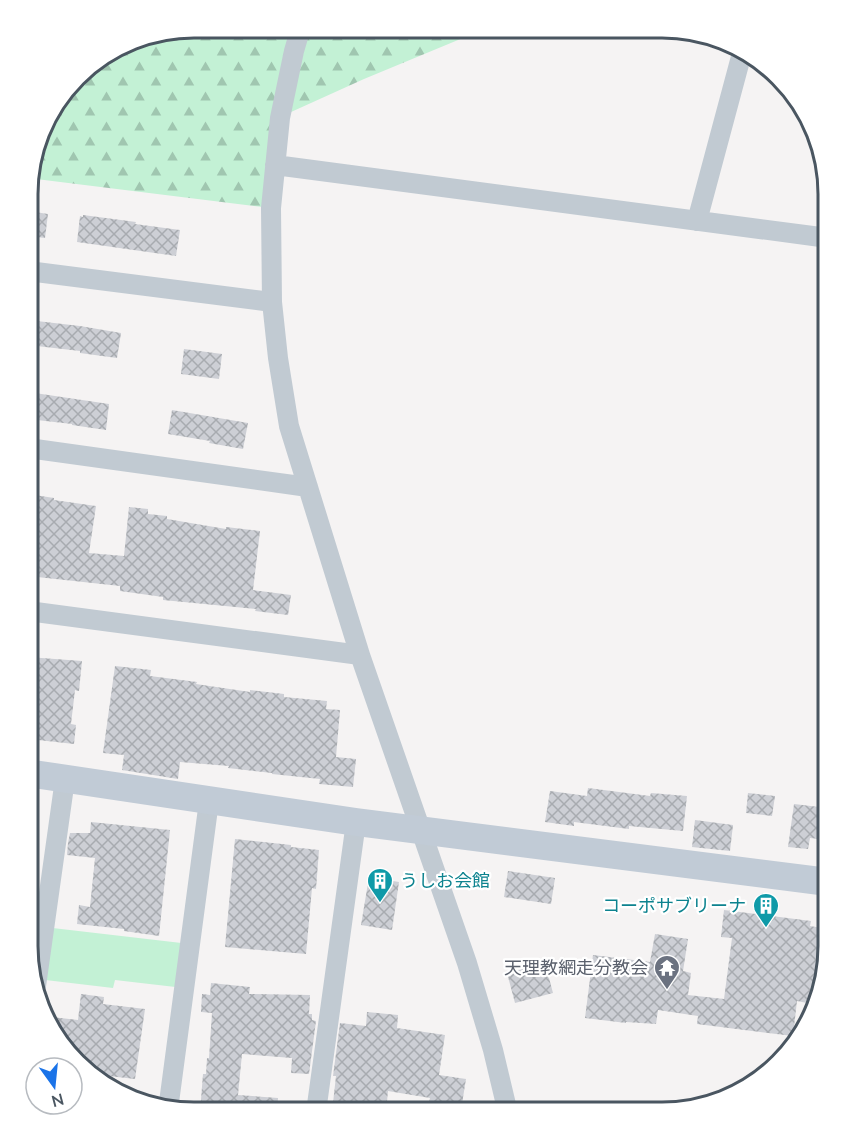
<svg xmlns="http://www.w3.org/2000/svg" width="855" height="1140" viewBox="0 0 855 1140" font-family="'Nunito Sans','Noto Sans JP',sans-serif">
<style>
.green{fill:#c3f1d5}
.forest{fill:url(#forest-firs)}
.building{fill:url(#building-cross-hatch)}
.lines{fill:none;stroke-linecap:round;stroke-linejoin:round}
.street{stroke:#c1cad2;stroke-width:20}
.secondary{stroke:#c1cbd6;stroke-width:28}
.labels{text-anchor:middle;dominant-baseline:central;stroke-width:4.5;stroke-linejoin:round;paint-order:stroke}
.culture-label{font-size:18px;fill:#0d838f;stroke:#fff;text-anchor:start}
.worship-label{font-size:18px;fill:#5b616d;stroke:#fff;text-anchor:end}
.rim{fill:none;stroke:#4a5661;stroke-width:3}
</style>
<defs>
<pattern id="forest-firs" width="22" height="20" patternUnits="userSpaceOnUse" patternTransform="scale(1.5)"><rect width="22" height="20" fill="#c3f1d5"/><path d="M5 1l3.5 6h-7zM16 11l3.5 6h-7z" fill="#a0c6b0"/></pattern>
<pattern id="building-cross-hatch" width="8" height="8" patternUnits="userSpaceOnUse" patternTransform="scale(1.5)"><rect width="8" height="8" fill="#cdcfd5"/><path d="M0 0l8 8M0 8l8-8" fill="none" stroke="#a8abb0"/></pattern>
</defs>
<rect width="100%" height="100%" fill="#f5f3f3"/>
<!-- green -->
<path class="green" d="M44,927L190,944L184,988L115,980L113,988L37,979Z"/>
<!-- forest -->
<path class="forest" d="M194,27L487,28L364,79L280,117L271,208L28,178V171L49,111L84,68L140,36Z"/>
<!-- building -->
<path class="building" d="M28,211L48,214L45,238L28,236Z
M83,215L136,222L135,224L180,230L176,256L77,242L80,216L83,217Z
M28,320L80,326L121,333L117,358L80,353V351L28,345Z
M184,349L222,354L219,379L181,374Z
M28,392L109,404L106,430L72,425V424L28,419Z
M172,410L248,423L243,449L209,443L210,441L168,434Z
M28,494L54,498V500L96,506L89,553L124,556L129,507L148,509V514L167,516V519L226,529V527L260,531L253,590L291,595L288,615L255,611L256,609L163,600V597L120,591V586L28,576Z
M28,657L82,661L79,691L75,690L71,724L76,725L74,744L29,739L35,683L28,682Z
M115,666L151,670L150,676L197,682L196,684L250,692V690L284,694V697L327,701L326,709L340,710L336,757L356,759L353,787L319,784L320,779L272,774V773L228,768L229,766L180,762L178,779L122,770L124,755L103,753Z
M588,788L650,796L651,793L687,796L683,831L629,826V829L574,822V826L545,822L550,791L587,796Z
M748,793L775,796L772,816L746,813Z
M794,804L828,808V840L810,838L808,849L788,847Z
M695,820L733,825L730,851L692,847Z
M91,822L170,830L159,936L124,931V929L77,924L79,905L90,907L95,858L67,855L68,843L70,833H90Z
M235,839L291,845V847L319,850L316,889L312,888L306,954L225,947Z
M508,871L555,878L551,904L504,897Z
M369,877L399,882L392,930L361,925Z
M724,910L811,921L810,926L828,929V958L812,1004L797,1001L793,1036L697,1024L698,1016L658,1010L656,1024L626,1022V1023L585,1018L593,955L650,962L655,934L688,939L683,971L691,973L688,995L724,999L732,938L721,937Z
M545,963L553,993L515,1003L507,973Z
M211,983L250,987L249,994L310,995L309,1014H312V1020L316,1021L309,1074L291,1073L292,1058L242,1054L238,1095L278,1098L277,1112H200L203,1074H206L207,1058H209L212,1013L201,1012L202,994L210,995Z
M81,994L104,997L103,1004L145,1009L135,1079L91,1074L44,1020L43,1016L78,1020Z
M367,1012L398,1015L397,1028L445,1035L439,1075L466,1079L461,1110L428,1105L430,1098L388,1091L386,1112H332L336,1076H333L340,1023L366,1026Z"/>
<g class="lines">
<!-- street -->
<path class="street" d="M301,27L294,51L280,118L271,208L272,302L278,358L289,426L360,655L467,963L493,1050L508,1113
M275,165L828,238
M697,221L742,53
M28,271L272,302
M28,448L308,487
M28,611L360,655
M36,986L65,779
M168,1110L209,801
M316,1112L356,822"/>
<!-- secondary -->
<path class="secondary" d="M27,773L356,822L828,882"/>
</g>
<!-- icons -->
<defs>
<symbol id="building-pin" viewBox="-11 -11 22 30"><path d="M0 17L-7.5 6A9.5 9.5 0 1 1 7.5 6Z" fill="#0f9aa8" stroke="#fff"/><path d="M-4-6H4V6H1V3H-1V6H-4ZM-2.5-4.3h1.7v1.8h-1.7ZM.8-4.3h1.7v1.8H.8ZM-2.5-1h1.7V.8h-1.7ZM.8-1h1.7V.8H.8Z" fill="#fff"/></symbol>
<symbol id="temple-pin" viewBox="-11 -11 22 30"><path d="M0 17L-7.5 6A9.5 9.5 0 1 1 7.5 6Z" fill="#6b7280" stroke="#fff"/><path d="M0-6L5-2H3V0L6.5 2.5H4V6H1.5V3h-3V6H-4V2.5H-6.5L-3 0V-2H-5Z" fill="#fff"/></symbol>
</defs>
<g fill-rule="evenodd">
<use href="#building-pin" x="365" y="866" width="30" height="40"/>
<use href="#building-pin" x="751" y="891" width="30" height="40"/>
<use href="#temple-pin" x="652" y="953" width="30" height="40"/>
</g>
<g class="labels">
<!-- culture labels -->
<g class="culture-label">
<text x="400" y="881">うしお会館</text>
<text x="746" y="906" text-anchor="end">コーポサブリーナ</text>
</g>
<!-- worship labels -->
<g class="worship-label">
<text x="648" y="968">天理教網走分教会</text>
</g>
</g>
<!-- crop -->
<path d="M0 0H855V1140H0ZM194 38H662A156 156 0 0 1 818 194V946A156 156 0 0 1 662 1102H194A156 156 0 0 1 38 946V194A156 156 0 0 1 194 38Z" fill="#fff" fill-rule="evenodd"/>
<path class="rim" d="M194 38H662A156 156 0 0 1 818 194V946A156 156 0 0 1 662 1102H194A156 156 0 0 1 38 946V194A156 156 0 0 1 194 38Z"/>
<!-- north arrow -->
<g transform="translate(54 1086) rotate(165)"><circle r="28" fill="#ffffff" stroke="#b7bbc0" stroke-width="1.5"/>
<path d="M0-4.5L10 22L0 15L-10 22Z" fill="#1a73e8"/>
<text y="-9" font-size="16" font-weight="bold" text-anchor="middle" fill="#4a5661">N</text>
</g>
</svg>
